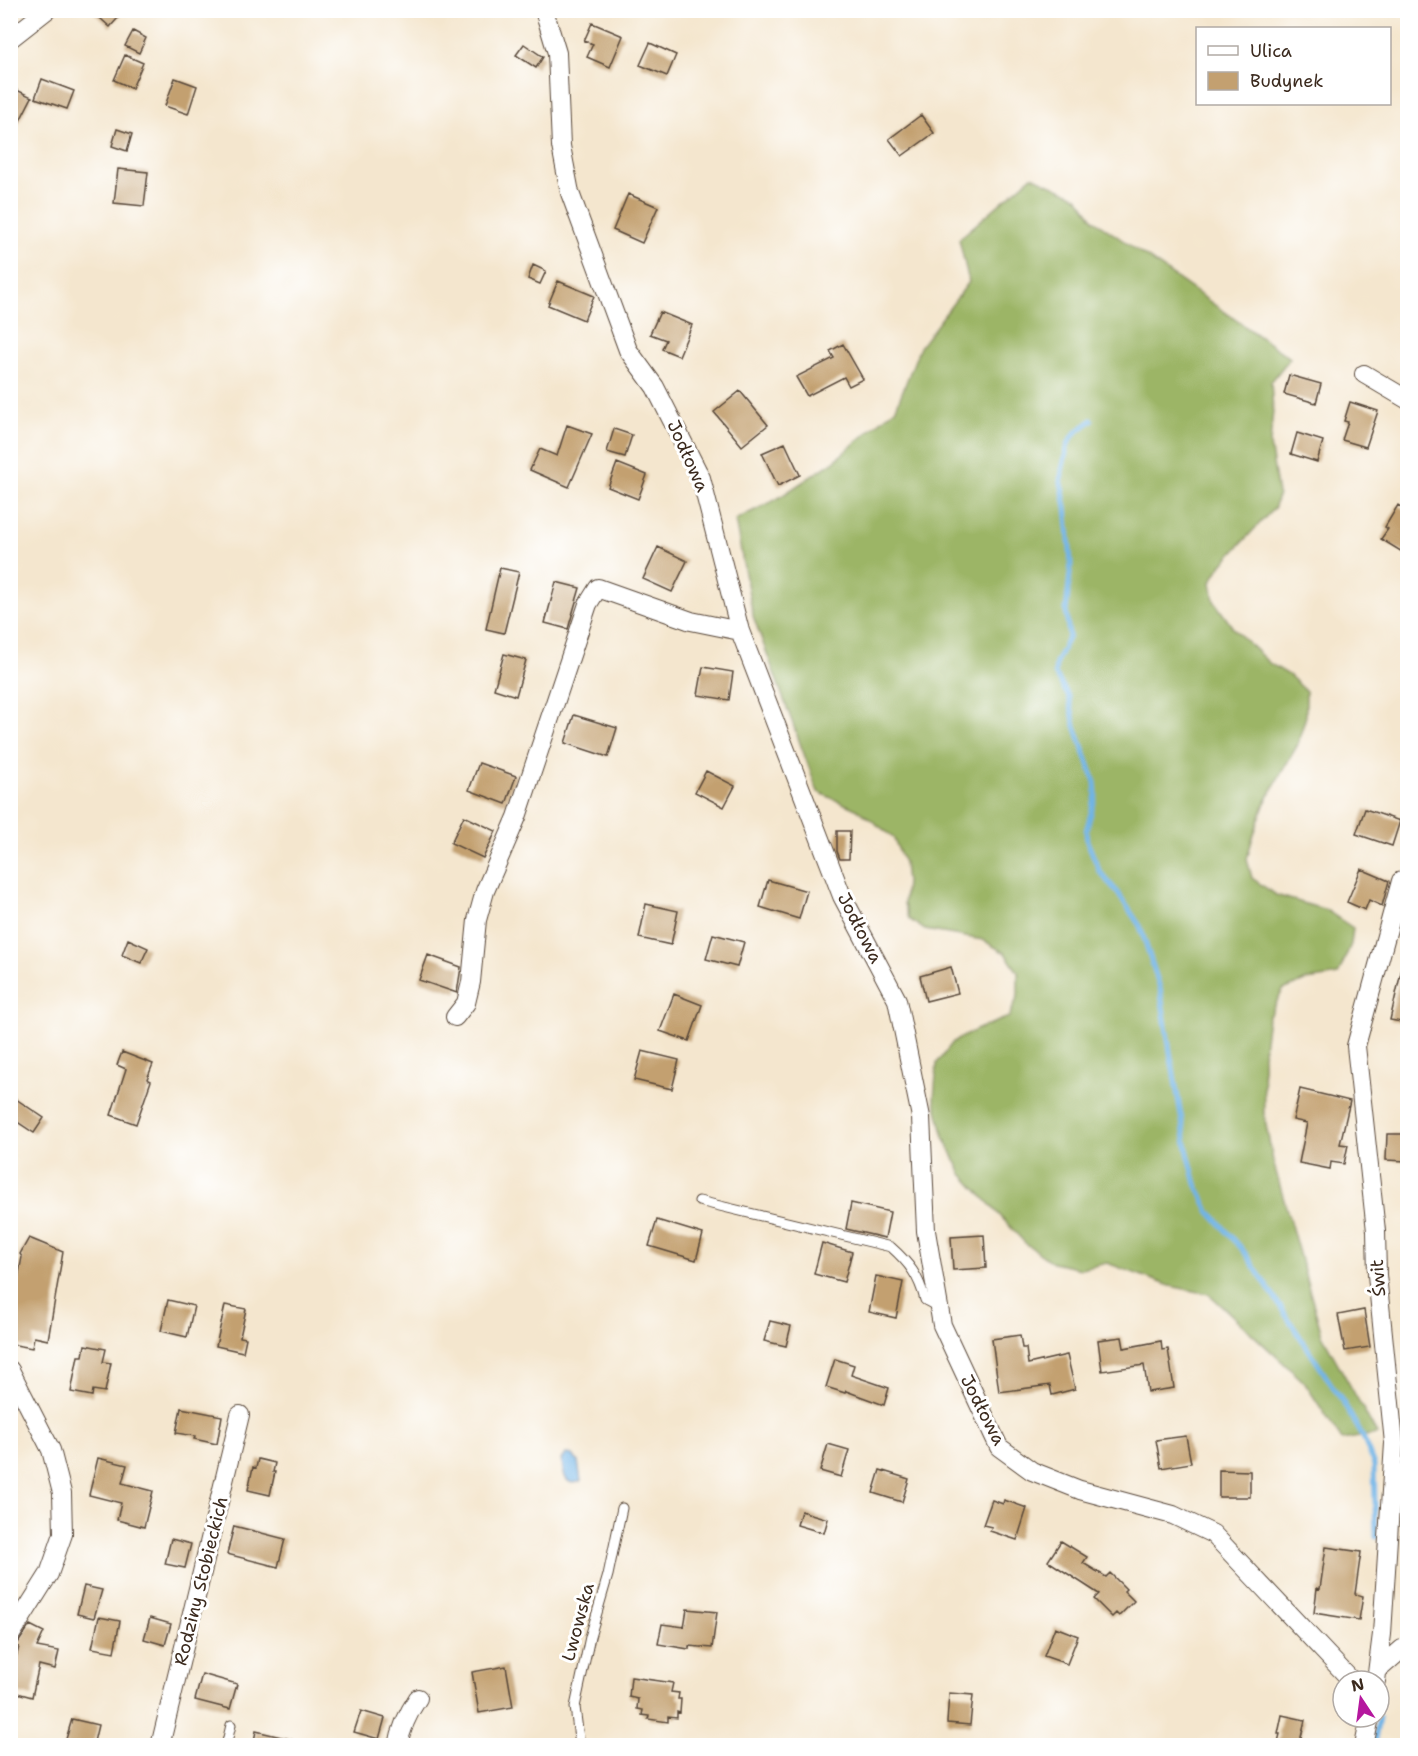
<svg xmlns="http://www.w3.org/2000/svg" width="1418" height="1756" viewBox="0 0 1418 1756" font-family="'Shantell Sans',sans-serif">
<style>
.forest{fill:#9cb566;stroke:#6c7042;stroke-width:1.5}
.water{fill:#6fb4e6;stroke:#556f82;stroke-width:1.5}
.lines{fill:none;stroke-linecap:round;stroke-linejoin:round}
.stream{stroke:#6fb4e6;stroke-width:5}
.building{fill:#c3a070}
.service-casing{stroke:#574638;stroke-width:11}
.minor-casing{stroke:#574638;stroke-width:20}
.service{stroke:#fff;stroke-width:9}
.minor{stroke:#fff;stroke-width:18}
.labels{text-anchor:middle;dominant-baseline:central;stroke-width:6;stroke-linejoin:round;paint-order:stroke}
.street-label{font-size:18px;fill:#3b2a1e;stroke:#fff}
</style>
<rect width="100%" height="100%" fill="#fff"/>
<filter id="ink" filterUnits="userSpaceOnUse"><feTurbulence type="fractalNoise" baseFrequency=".0167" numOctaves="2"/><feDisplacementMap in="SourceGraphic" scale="12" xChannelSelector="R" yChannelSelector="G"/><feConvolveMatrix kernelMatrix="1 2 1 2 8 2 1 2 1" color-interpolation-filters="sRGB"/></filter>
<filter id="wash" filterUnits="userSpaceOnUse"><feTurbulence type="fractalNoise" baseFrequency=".008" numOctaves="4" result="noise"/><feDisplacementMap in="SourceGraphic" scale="24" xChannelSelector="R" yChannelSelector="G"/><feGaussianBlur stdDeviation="1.35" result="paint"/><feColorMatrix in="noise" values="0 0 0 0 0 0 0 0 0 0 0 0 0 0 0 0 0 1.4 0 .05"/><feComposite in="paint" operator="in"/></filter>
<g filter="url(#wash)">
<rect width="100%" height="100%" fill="#f4e6ce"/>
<!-- forest -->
<path class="forest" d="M1032,176L1078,197L1094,220L1290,358L1271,382L1273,410L1270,444L1278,494L1275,507L1222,564L1211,582L1214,601L1233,628L1269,663L1289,675L1306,691V716L1297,746L1280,775L1264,805L1252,840L1247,859L1252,878L1276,895L1326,910L1353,928L1351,944L1338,975L1307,980L1283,990L1268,1018L1263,1055L1264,1115L1273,1161L1322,1335L1377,1434L1342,1440L1304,1382L1209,1294L1170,1286L1107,1263L1081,1269L1053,1263L1025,1243L962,1174L944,1137L934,1098L937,1063L953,1042L978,1029L1009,1017L1018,996V972L1005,953L983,940L925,930L909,919L904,904L906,882L904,863L893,837L858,810L818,792L753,616L735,520L777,499L833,462L896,408L920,347L969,282L959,239Z"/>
<!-- water -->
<path class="water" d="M566,1454L573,1455L578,1462L581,1481C564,1488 563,1472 562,1460Z"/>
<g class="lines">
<!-- stream -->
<path class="stream" d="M1092,420L1075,433L1068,444L1062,470L1061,482L1066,507L1070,550L1071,564L1066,611L1069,636L1056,663L1055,674L1069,697L1075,726L1095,782L1096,795L1086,831L1087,841L1100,872L1118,893L1140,926L1160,988L1171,1058L1187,1149L1196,1184L1209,1211L1243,1250L1343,1402L1363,1437L1374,1465L1376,1537
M1374,1746L1379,1717"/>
</g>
<g id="blocks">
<!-- building -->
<path class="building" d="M91,10H125L110,27Z
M592,23L623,36L610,67L587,57L593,44L584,41Z
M133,31L146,38L139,53L125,46Z
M650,43L676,55L667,76L640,65Z
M524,44L543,57L536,68L516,55Z
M125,55L143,63L132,88L114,80Z
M175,78L197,86L188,114L165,106Z
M42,79L74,91L67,109L35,98Z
M10,87L32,97L10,140Z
M921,115L934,133L902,156L889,139Z
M117,129L132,134L127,151L112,146Z
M118,169L148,172L144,206L114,203Z
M628,194L658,207L642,243L613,230Z
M533,265L546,271L540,284L528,279Z
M558,281L594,296L584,320L548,305Z
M660,312L692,325L679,356L662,349L666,340L650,334Z
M843,344L863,379L849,386L844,377L807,396L796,377L834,358L830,351Z
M1289,375L1321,384L1316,403L1284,394Z
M740,391L768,425L742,446L714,412Z
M1350,402L1378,411L1366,447L1342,440L1348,422L1344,421Z
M567,425L592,434L569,487L530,470L540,449L557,456Z
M614,429L632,435L625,457L607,452Z
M1297,433L1323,441L1317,462L1291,454Z
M785,443L800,475L778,486L762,453Z
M617,463L647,475L638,499L608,487Z
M1398,505L1407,511V555L1381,539L1388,529L1385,527Z
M658,547L687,561L672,592L643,579Z
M500,568L519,572L504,633L486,629Z
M556,582L580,588L568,629L545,623Z
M504,654L526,660L516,696L494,689Z
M703,667L733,672L729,700L698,695Z
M574,715L617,728L608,757L565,743Z
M479,763L516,776L506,804L469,790Z
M706,771L735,786L724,807L695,792Z
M1365,809L1400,821L1392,846L1356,834Z
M464,816L496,831L483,858L451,843Z
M837,831H850L849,859H840L837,851Z
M1361,869L1389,881L1382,906L1369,900L1365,910L1347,902Z
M768,880L807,891L799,919L760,907Z
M646,904L678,911L671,945L639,938Z
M713,934L744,942L737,967L706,959Z
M128,939L148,948L141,963L122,955Z
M428,955L461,967L457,993L419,980Z
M951,967L958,993L926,1001L920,976Z
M1402,968L1407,969V1023L1390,1020Z
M674,994L702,1005L689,1041L660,1031Z
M642,1051L679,1060L672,1089L634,1080Z
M122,1052L153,1064L147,1079L151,1081L136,1124L111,1115L126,1069L117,1065Z
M1300,1089L1350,1101L1340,1144L1348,1145L1344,1164L1331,1162L1330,1169L1299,1163L1307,1123L1293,1120Z
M10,1095L44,1118L34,1133L10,1117Z
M1387,1134H1407V1161L1386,1160Z
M851,1203L890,1212L885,1238L846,1229Z
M657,1220L703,1234L696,1260L649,1246Z
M984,1235L986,1268L953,1270L951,1237Z
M29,1238L63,1252L48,1340L34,1337L32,1348L10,1344V1322L22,1257L20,1254Z
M822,1243L852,1252L844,1282L814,1274Z
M876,1276L903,1282L896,1318L869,1312Z
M168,1300L194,1306L187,1337L161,1331Z
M225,1305L246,1309L240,1337L246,1338L243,1352L216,1346Z
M1364,1310L1370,1347L1345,1351L1338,1315Z
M770,1321L791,1326L786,1346L764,1341Z
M1020,1335L1022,1348H1026L1028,1364L1067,1355L1075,1389L1052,1395L1050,1385L999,1392L992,1339Z
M1122,1337L1124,1348L1161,1341L1162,1350L1168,1349L1174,1388L1148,1392L1144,1365L1102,1371L1098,1340Z
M85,1345L106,1349L103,1362L111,1363L105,1392L93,1390L92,1396L71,1392L78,1356H83Z
M835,1359L854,1365L851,1375L889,1388L884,1405L846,1391L845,1393L826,1387Z
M181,1408L222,1416L217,1444L194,1439L195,1436L176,1433Z
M1186,1436L1191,1463L1161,1468L1156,1440Z
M828,1444L849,1450L841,1477L820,1471Z
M98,1458L127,1465L122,1483L153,1491L144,1527L117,1520L121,1503L89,1495Z
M258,1459L275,1463L273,1472H275L270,1495L248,1490L253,1467L256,1468Z
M880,1470L909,1479L902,1502L873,1493Z
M1219,1470L1250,1471V1497H1219Z
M992,1500L1003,1504L1004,1500L1027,1508L1017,1540L990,1531L992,1527L983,1525Z
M801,1511L828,1519L824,1533L797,1525Z
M234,1526L285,1539L278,1567L227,1554Z
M171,1539L191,1544L185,1568L165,1564Z
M1061,1541L1087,1557L1083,1563L1106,1577L1110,1573L1126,1589L1124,1591L1134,1601L1119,1616L1116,1613L1112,1617L1094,1599L1099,1594L1048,1561Z
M1326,1547L1361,1552L1355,1594L1363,1596L1359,1620L1314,1613L1317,1588L1320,1589Z
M84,1586L102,1590L94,1618L77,1614Z
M687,1609L717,1612L712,1648L689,1646V1649L658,1644L662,1624L684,1627Z
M99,1617L120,1621L114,1652L92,1648Z
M150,1618L171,1624L165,1645L144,1639Z
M30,1625L44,1632L37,1647L59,1651L55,1669L39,1665L32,1697L10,1691V1679L19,1647L16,1646Z
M1055,1627L1078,1636L1067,1664L1044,1656Z
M506,1666L513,1707L479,1713L472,1672Z
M202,1674L237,1684L230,1709L195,1700Z
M631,1677L673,1683L671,1692L679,1693L678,1699H681L680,1713L677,1712V1718L668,1717V1722L648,1719L649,1716L642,1715L643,1710L637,1709L638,1699L629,1697Z
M949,1693L973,1695L970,1725L947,1723Z
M361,1711L385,1718L379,1739L354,1732Z
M1282,1715L1305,1720L1299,1746H1277L1280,1734H1278Z
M72,1719L98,1725L93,1746H64Z
M256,1731L294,1740L293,1746H253Z"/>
</g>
</g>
<g filter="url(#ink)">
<use href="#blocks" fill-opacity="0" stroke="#574638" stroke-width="1.5"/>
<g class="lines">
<defs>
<path id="service" d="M699,1201L891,1247C909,1263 919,1276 925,1300L938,1307
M226,1746L231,1725
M580,1746L575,1707L590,1637L608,1575L622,1508"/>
<path id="minor" d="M544,10L557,53L561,146L570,193L628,350L655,387L701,478L740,631L842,896L897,1000L921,1117L926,1231L942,1325L999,1447L1032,1471L1080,1490L1173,1515L1213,1534L1352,1681
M10,39L47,10
M1364,374L1408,400
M455,1017L466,1003L471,982L477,920L485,891L517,817L588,604L598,588L691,621L740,631
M10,1370L51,1450L62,1493L63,1534L49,1574L10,1636
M1378,1670L1402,1649L1408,1648
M1376,1681L1382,1634L1394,1443L1377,1275L1376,1231L1356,1046L1401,881
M160,1746L240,1415
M398,1746C401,1727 408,1713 418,1698
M1364,1746L1370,1717"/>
</defs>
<!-- service casing -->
<use href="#service" class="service-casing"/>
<!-- minor casing -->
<use href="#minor" class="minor-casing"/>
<!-- service -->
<use href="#service" class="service"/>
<!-- minor -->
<use href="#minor" class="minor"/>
</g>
</g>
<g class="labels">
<!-- street labels -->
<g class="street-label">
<text transform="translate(688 456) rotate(66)">Jodłowa</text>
<text transform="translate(860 928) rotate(63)">Jodłowa</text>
<text transform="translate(1378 1278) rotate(-94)">Świt</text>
<text transform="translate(983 1410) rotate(63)">Jodłowa</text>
<text transform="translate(201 1581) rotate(-76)">Rodziny Stobieckich</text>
<text transform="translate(578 1622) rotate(-75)">Lwowska</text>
</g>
</g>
<!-- margin -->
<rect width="1418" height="1756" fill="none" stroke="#fff" stroke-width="36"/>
<!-- legend -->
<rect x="1196" y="27" width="195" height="78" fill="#ffffff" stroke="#b1aaa5" stroke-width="1.5"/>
<rect x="1208" y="46" width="30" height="9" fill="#ffffff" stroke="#b1aaa5" stroke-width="1.5"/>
<text x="1250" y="57" font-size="18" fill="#3b2a1e">Ulica</text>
<rect x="1208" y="72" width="30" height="18" fill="#c3a070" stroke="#b1aaa5" stroke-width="1.5"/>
<text x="1250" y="87" font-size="18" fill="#3b2a1e">Budynek</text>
<!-- north arrow -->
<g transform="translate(1361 1699) rotate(347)"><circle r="28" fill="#ffffff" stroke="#b1aaa5" stroke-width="1.5"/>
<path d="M0-4.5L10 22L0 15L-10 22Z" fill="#b5179e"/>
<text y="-9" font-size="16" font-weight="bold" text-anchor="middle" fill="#3b2a1e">N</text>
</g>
</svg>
